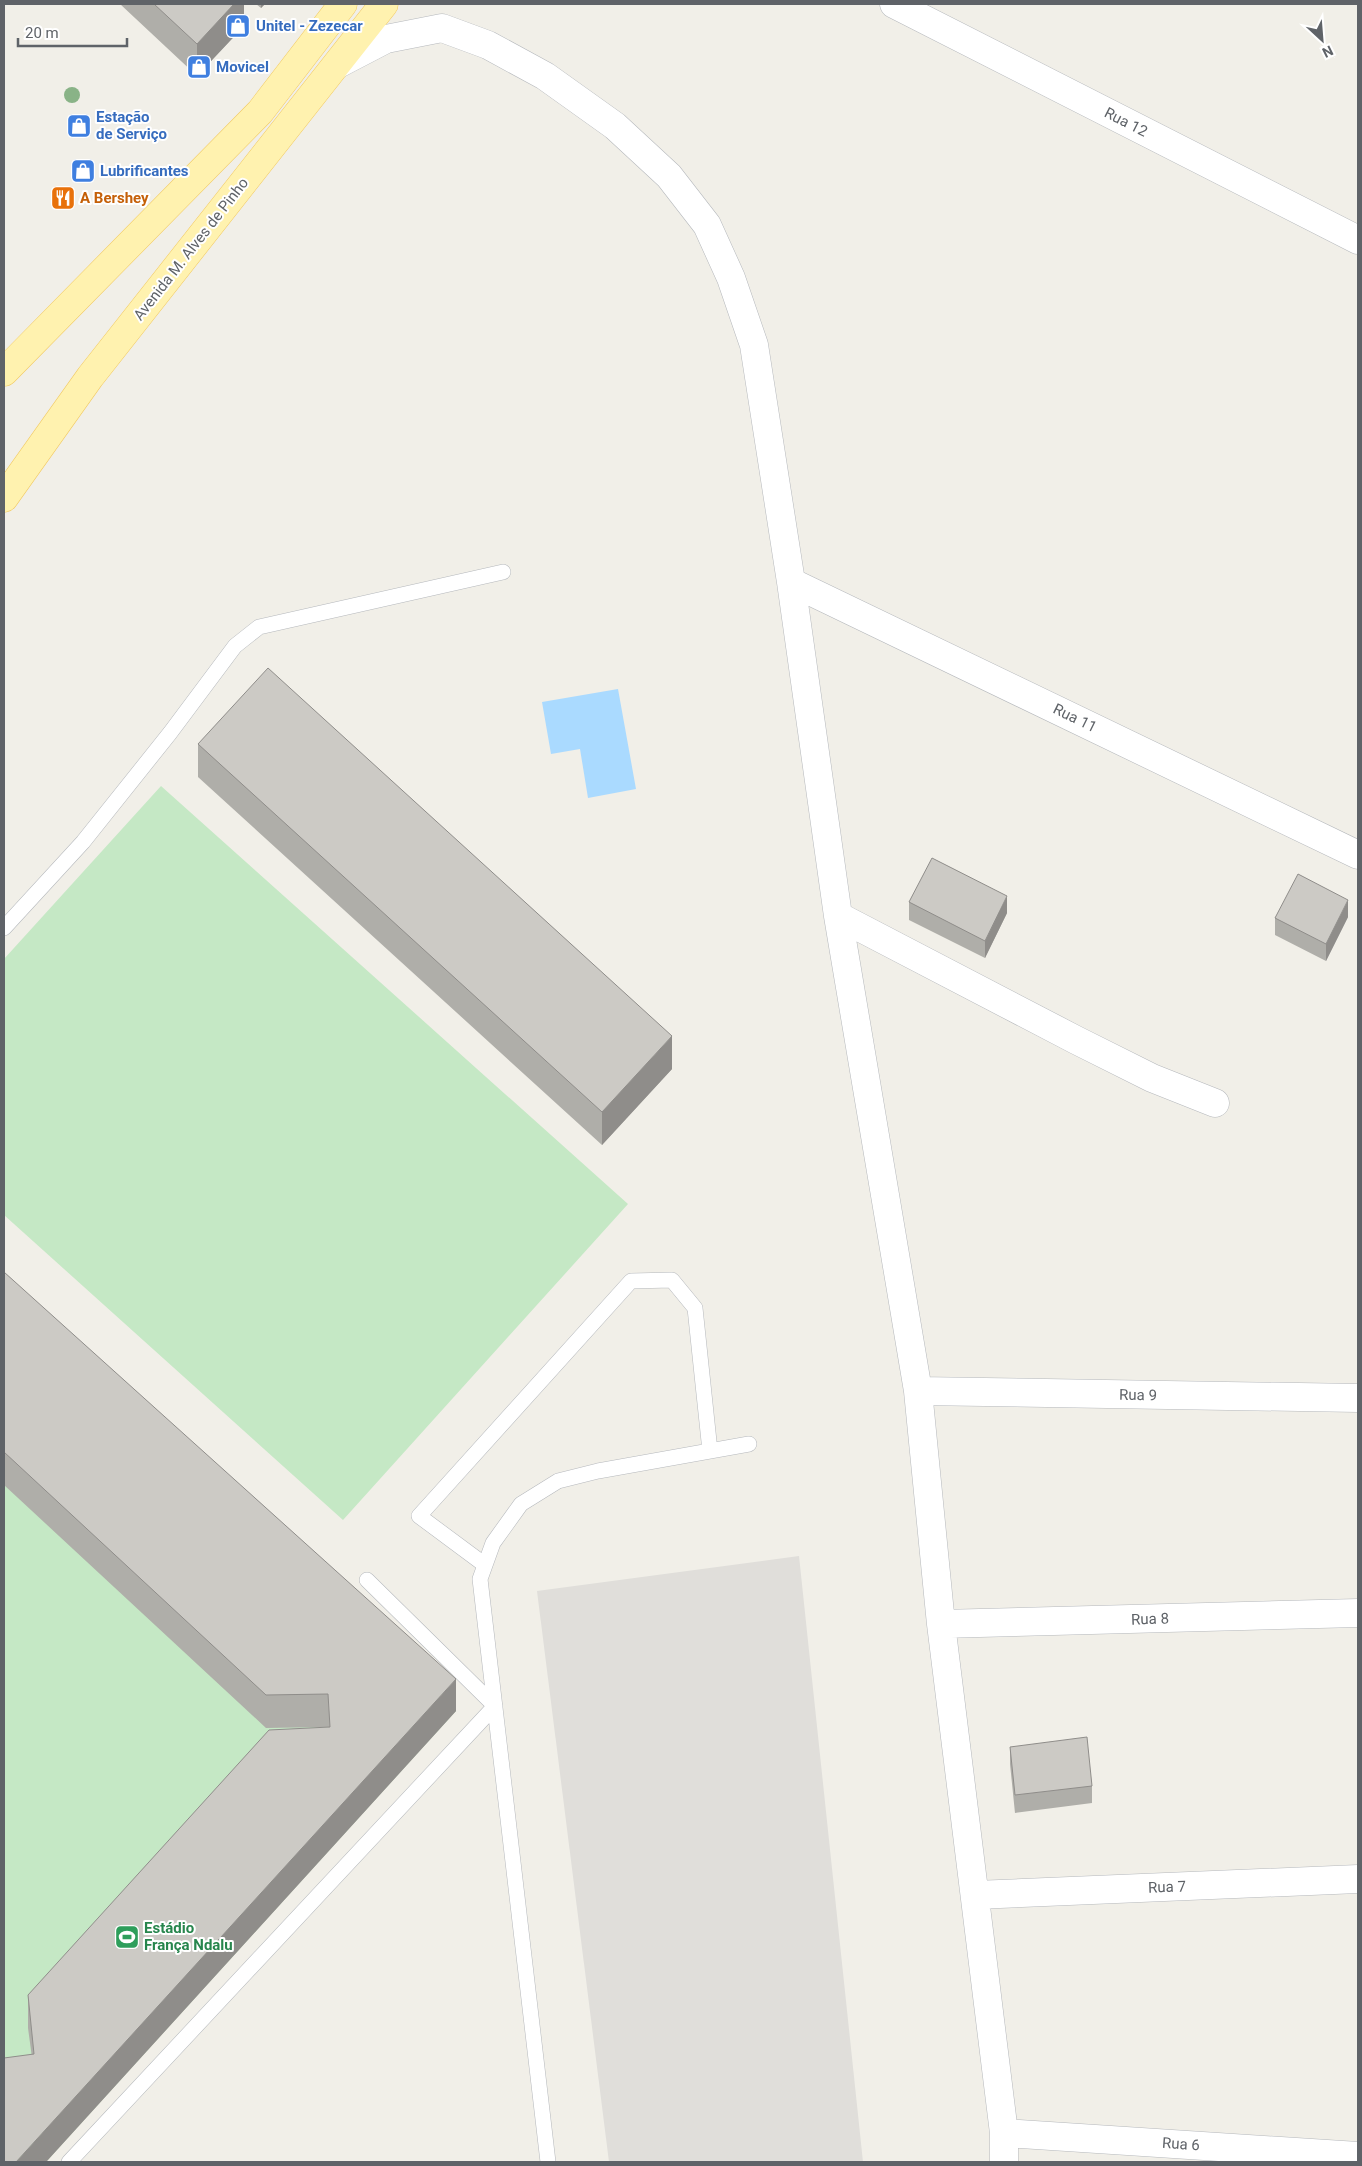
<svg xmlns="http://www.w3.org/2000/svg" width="1362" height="2166" viewBox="0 0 1362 2166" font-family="Roboto,sans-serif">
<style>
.industrial{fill:#e0deda}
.green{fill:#c5e8c5}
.water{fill:#aadaff}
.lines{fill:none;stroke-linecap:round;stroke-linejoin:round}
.lane-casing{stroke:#b5b8bc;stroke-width:16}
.street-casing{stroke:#b5b8bc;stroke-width:29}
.primary-casing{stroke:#f2c960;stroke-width:29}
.lane{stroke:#fff;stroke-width:15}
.street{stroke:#fff;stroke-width:28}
.primary{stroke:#fff2af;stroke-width:28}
.tree{fill:#89b387}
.wall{fill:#afaea9}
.shaded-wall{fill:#8f8d8a}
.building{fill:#cccac5;stroke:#8f8d8a}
.labels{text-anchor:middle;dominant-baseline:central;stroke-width:4;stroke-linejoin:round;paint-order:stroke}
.shop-label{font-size:15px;font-weight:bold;fill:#366cbe;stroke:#fff;text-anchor:start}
.street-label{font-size:15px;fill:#5f6368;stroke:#fff}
.food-label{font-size:15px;font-weight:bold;fill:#c56008;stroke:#fff;text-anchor:start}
.leisure-label{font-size:15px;font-weight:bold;fill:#27864d;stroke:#fff;text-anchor:start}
</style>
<rect width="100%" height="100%" fill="#f1efe8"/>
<!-- industrial -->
<path class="industrial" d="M799,1556L863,2162H609L537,1591Z"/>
<!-- green -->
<path class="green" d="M161,786L628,1204L343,1520L4,1215V959Z
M4,1304L456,1711L46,2162H4Z"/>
<!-- water -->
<path class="water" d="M618,689L636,789L588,798L580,749L551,754L542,702Z"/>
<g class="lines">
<defs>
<path id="lane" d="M4,928L83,842L170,733L235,646L259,627L503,572
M485,1565L419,1516L631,1281L672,1280L695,1308L710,1451
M367,1580L495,1706
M69,2162L495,1706
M548,2162L480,1579L493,1543L521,1504L558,1481L598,1471L749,1444"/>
<path id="street" d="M894,4L1358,240
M338,64L386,39L442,28L488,45L545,76L615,126L669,176L707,225L731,278L754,345L791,582L838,916L918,1391L941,1624L1004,2133V2162
M791,582L1358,855
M838,916L1076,1040L1152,1078L1215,1103
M918,1391L1358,1398
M941,1624L1358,1613
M975,1895L1358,1879
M1004,2133L1358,2156"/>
<path id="primary" d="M4,372L260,112L343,4
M4,498L90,377L384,4"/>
</defs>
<!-- lane casing -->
<use href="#lane" class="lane-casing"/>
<!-- street casing -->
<use href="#street" class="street-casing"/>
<!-- primary casing -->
<use href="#primary" class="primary-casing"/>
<!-- lane -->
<use href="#lane" class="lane"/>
<!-- street -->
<use href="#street" class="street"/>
<!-- primary -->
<use href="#primary" class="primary"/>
</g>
<!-- trees -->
<circle class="tree" cx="72" cy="95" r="8"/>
<!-- wall -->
<path class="wall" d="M120,4H244V26L197,76Z
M256,4H265L261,8Z
M198,744L672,1069L602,1145L198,777Z
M909,902L1007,913L985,958L909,920Z
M1348,917L1326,961L1275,935V918Z
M4,1272L456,1711L46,2162L28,2028V1995L328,1728V1727L266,1728L4,1485Z
M1010,1747L1092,1786V1803L1015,1813L1010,1764Z"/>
<!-- shaded-wall -->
<path class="shaded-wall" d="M234,4H244V26L197,76V44Z
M261,4H265L261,8Z
M1007,896V913L985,958V941Z
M1348,900V917L1326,961V944Z
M672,1036V1069L602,1145V1112Z
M456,1679V1711L46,2162H16Z"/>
<!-- building -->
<path class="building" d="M154,4H234L197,44Z
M268,668L672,1036L602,1112L198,744Z
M932,858L1007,896L985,941L909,902Z
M1298,874L1348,900L1326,944L1275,918Z
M4,1272L456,1679L16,2162H4V2058L34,2054L28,1995L269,1730L330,1727L328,1694L266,1695L4,1452Z
M1087,1737L1092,1786L1015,1795L1010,1747Z"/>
<!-- icons -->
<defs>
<symbol id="shop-square" viewBox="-11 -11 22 22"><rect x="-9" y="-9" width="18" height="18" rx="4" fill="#3f7fe0" stroke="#fff"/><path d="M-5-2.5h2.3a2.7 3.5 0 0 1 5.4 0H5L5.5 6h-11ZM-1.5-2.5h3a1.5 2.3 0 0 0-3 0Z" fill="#fff"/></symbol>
<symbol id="restaurant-square" viewBox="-11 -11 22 22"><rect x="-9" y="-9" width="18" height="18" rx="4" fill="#e8710a" stroke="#fff"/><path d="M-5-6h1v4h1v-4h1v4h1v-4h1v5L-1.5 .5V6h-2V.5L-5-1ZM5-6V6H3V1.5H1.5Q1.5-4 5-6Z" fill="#fff"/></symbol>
<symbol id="stadium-square" viewBox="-11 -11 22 22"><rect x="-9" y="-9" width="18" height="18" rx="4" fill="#2e9e5b" stroke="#fff"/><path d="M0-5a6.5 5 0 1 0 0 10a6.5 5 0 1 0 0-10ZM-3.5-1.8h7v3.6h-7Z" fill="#fff"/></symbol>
</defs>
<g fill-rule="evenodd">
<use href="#shop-square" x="224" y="12" width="28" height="28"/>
<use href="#shop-square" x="185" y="53" width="28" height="28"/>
<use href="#shop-square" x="65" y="112" width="28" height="28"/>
<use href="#shop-square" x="69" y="157" width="28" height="28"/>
<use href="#restaurant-square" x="49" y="184" width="28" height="28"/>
<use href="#stadium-square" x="113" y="1923" width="28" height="28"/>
</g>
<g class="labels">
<!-- shop labels -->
<g class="shop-label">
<text x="256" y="26">Unitel - Zezecar</text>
<text x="216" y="67">Movicel</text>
<text x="96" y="117">Estação<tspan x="96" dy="17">de Serviço</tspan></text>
<text x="100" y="171">Lubrificantes</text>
</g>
<!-- street labels -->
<g class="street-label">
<text transform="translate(1126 122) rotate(27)">Rua 12</text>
<text transform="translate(191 249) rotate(-52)">Avenida M. Alves de Pinho</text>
<text transform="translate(1075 718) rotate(26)">Rua 11</text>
<text transform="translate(1138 1395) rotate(1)">Rua 9</text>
<text transform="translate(1150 1619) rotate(-2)">Rua 8</text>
<text transform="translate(1167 1887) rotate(-2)">Rua 7</text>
<text transform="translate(1181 2144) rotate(4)">Rua 6</text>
</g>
<!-- food labels -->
<g class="food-label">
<text x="80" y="198">A Bershey</text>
</g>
<!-- leisure labels -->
<g class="leisure-label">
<text x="144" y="1928">Estádio<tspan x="144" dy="17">França Ndalu</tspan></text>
</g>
</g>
<!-- border -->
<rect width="1362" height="2166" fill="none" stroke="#5f6368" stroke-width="10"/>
<!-- north arrow -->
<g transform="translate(1322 40) rotate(154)" stroke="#ffffff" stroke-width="4" paint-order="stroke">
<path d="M0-4L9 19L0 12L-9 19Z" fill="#5f6368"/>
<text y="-8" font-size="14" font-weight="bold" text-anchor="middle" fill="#5f6368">N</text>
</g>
<!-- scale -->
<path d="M18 38v8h109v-8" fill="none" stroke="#5f6368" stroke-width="2.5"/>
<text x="25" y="38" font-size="15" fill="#5f6368" stroke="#ffffff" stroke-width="4" paint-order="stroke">20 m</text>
</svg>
